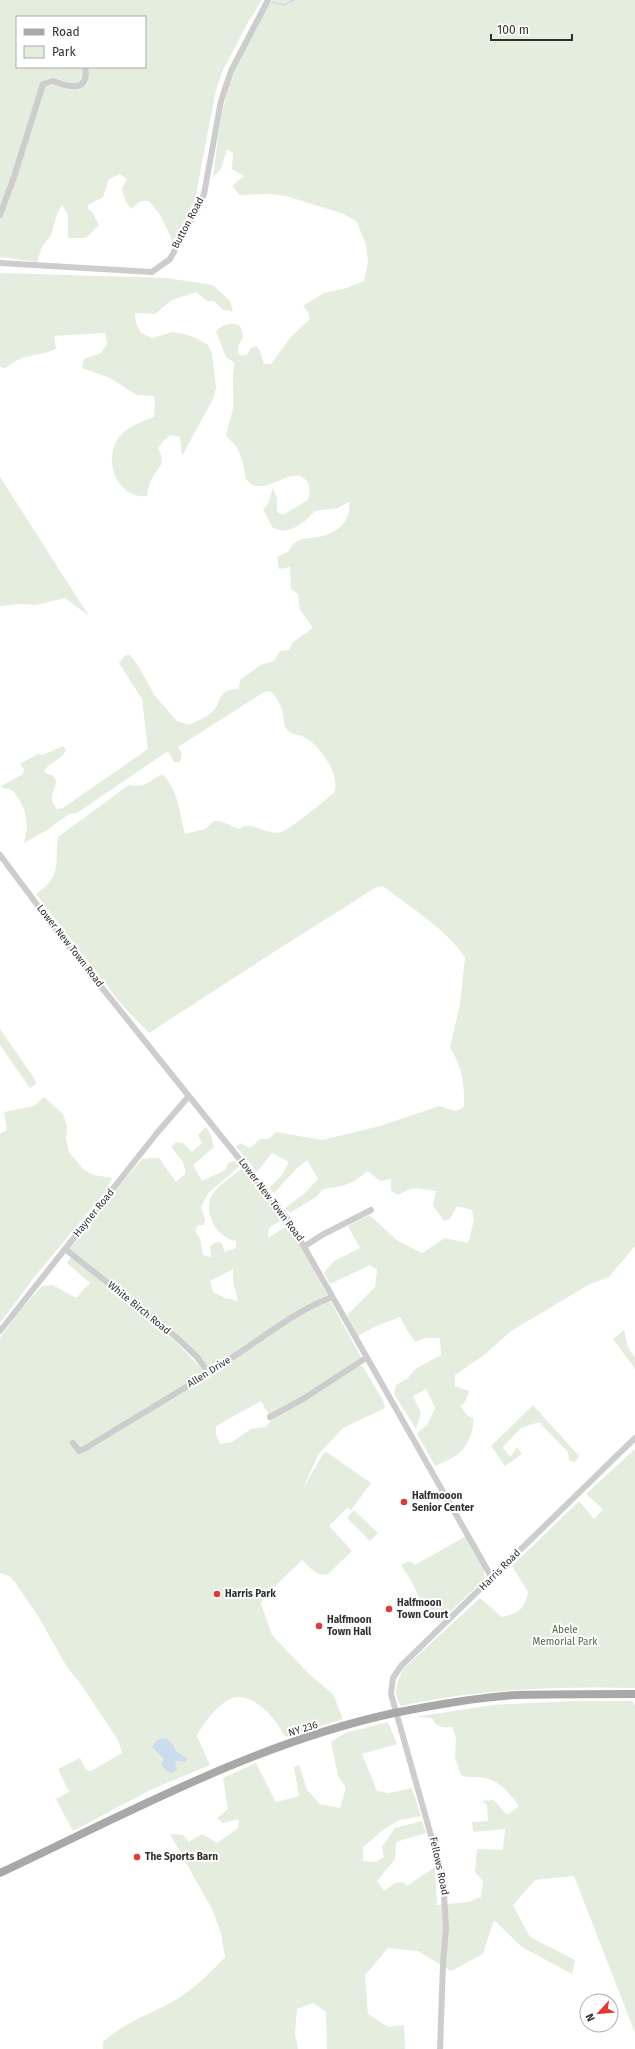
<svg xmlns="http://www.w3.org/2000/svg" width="635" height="2049" viewBox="0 0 635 2049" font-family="'Fira Sans',sans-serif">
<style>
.green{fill:#e5edde;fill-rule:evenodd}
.water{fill:#cadced}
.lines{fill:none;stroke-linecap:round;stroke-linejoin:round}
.stream{stroke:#cadced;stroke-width:1.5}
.minor{stroke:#cdcdcd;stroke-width:6}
.major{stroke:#a8a8a8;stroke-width:8}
.poi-dot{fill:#e63733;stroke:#fff;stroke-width:1.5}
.labels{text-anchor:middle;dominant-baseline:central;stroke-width:4;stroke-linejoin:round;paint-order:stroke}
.street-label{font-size:10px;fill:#303030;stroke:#fff}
.poi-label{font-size:10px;font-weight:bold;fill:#303030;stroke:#fff;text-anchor:start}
.park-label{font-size:10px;fill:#4e6c3d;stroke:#fff}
</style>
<rect width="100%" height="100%" fill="#fff"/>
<!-- green -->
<path class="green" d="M0,0H262L246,26L223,70L216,90L195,199L178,237L172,240L161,216L149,201H141L131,209L126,202L122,189L127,179L120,174L109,179L103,197L88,205V209L93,213L99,225L86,238H68V215L62,205L57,214L51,235L42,247L37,262L0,257ZM17,17H145V67H17Z
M272,0H635V1246L609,1277L590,1284L511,1331L484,1355L455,1375V1386L469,1391L466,1401L460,1406L468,1416L473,1418C475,1432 465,1452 452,1458C447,1461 441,1463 435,1466L417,1433L427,1425L435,1408L426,1389L413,1396L421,1413L416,1429L394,1394L396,1385L408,1378L415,1369L441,1355L440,1338H425L415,1342L407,1330L400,1317L374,1327L358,1336L347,1315L375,1287L377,1270L370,1265L330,1284L324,1272L334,1261L360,1248L348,1226L369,1215L398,1241L422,1253L445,1238L468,1243L474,1220L472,1210L457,1206L450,1219L444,1221L433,1206L436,1191L413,1188L397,1195L391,1190V1179L380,1181L368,1171L354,1181L342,1186L323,1189L316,1197L290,1213L285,1208L305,1193L318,1179L307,1160L296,1169L274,1193L269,1188L281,1176L289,1162L272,1153L257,1172L236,1147L240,1143L250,1148L260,1139H269L276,1132L322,1140L380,1126L439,1106L456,1111L464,1107C465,1087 462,1065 450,1048L460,1003L465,957C445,928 411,908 383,886L375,888L280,948L149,1033L122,1005L36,894C63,875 54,866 58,837L129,785C146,788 148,782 162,774C179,790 179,813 185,834L205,829L214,821H220L239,829C252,819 265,836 281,832C293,828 322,802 334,793C341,776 321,747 306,738C299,734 291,736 285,727C284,724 284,721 284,718C282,708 278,698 270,691L264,692L178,747L182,754L180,762H174L168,751L77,813L69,814L47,830L24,843C30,822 26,806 12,790L0,787L23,774L24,769L20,764L38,754L43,755L63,746L66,750C62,759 50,762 44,771L47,774L52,775L56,780C56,793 46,795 57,809L63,808L148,749L142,699L119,663L126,655H130L139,667L155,696L177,721L189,725C197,721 205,718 212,712C223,701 216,690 238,689L241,679L261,665L274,661L280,651L289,650L293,642L313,628L300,610L298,594L291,589L290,567L279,569L277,557C280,555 285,554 288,552C291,549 292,544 296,542C304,537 314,538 323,536C339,532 352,519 349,502L338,508L315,511L305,521L294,528L283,531L273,528L263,509L268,504L273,488L277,498V512L283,515L308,500C310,494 311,485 306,480C292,466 270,492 253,485C250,484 248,481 246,479L242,460L237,447L226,436C227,426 232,417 233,407C234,393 231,376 235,363L226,357L216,332C221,325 230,322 239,325C249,340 236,340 238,353L241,356L247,355L251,348L256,346L260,351L264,364H271L290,338L310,319L308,312L303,306L324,293L347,288L364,281L368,262L366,245L357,222L344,214L286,196L270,194L240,195L232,186L244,176L232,169L233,153L227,149L221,169L213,177C217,143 221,106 233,74C243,49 257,23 272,0Z
M0,273L166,278L213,285L230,301L233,311L223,310L214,301H207L196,292L172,300L155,314L135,313L136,323L141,333L152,338L173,332L184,334L196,338L208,345L212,354L216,388L213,399L182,456L180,437L171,435L164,440L158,448C168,466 156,467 150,483C148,487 148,491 147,496C117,499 102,460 119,437C128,426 141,422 154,417L155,404L154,396L137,395L110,378L82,368L84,359L101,353L107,344L105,333L54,336L56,349C38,357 22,353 6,368L0,367Z
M0,477L89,616L65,598L36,605L18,604L0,606Z
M0,1029L34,1078L36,1084L30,1088L0,1045Z
M44,1097L63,1114L67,1126L66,1139L69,1152L84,1170L94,1175L112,1178L105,1192L36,1275L0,1323V1134L7,1130L4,1112L34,1106Z
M206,1127L211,1135L214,1147L193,1165L202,1181C210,1176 218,1175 226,1169L228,1163L234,1161L239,1167L208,1193L201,1207L205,1219L204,1225H198L195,1232L200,1238L203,1255L211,1257L210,1247L214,1243L220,1242L223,1245L224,1252L236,1248V1241C218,1239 202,1213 212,1195C218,1185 233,1176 242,1168L276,1211L281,1220L269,1228L268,1238L287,1226L300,1245L362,1359L305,1396L269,1415L261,1401L216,1426V1434L220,1444L232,1442L251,1429L265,1427L275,1416L358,1365L363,1367L384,1402L385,1408L343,1428L318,1455L303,1488L325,1451L371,1483L351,1510L347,1508L329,1526L352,1551L328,1574C316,1577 310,1567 302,1560L264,1597L261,1604L272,1635L309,1674L333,1694L343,1719L285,1737C277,1720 260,1700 241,1697C225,1694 202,1724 197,1736L210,1765L150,1790L73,1831L56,1799L69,1792L58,1769L80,1758L86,1770L91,1771L122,1753L118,1740L80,1683L67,1667L38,1616L14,1581L9,1576L0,1573V1338L21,1309L42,1286L53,1285L76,1298L90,1283L67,1263L71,1257L173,1339L204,1371L207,1367L69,1249L115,1195L116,1189L142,1159L159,1158L176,1182L186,1173L183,1162L171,1147L176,1142L183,1143L192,1152L202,1143L198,1135ZM233,1269V1282L238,1301L225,1298L213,1292L210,1281Z
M624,1330L628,1347L635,1358V1369L613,1339Z
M533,1405L579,1456L575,1462L569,1460L568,1452L539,1422L521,1428L503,1447L510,1457L517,1447L522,1454L505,1466L491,1446Z
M635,1449V1688C557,1686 477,1689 401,1706C392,1694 397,1681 404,1668L480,1598L502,1617C520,1613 524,1609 528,1592L512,1566L579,1501L594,1519L603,1509L586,1494Z
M354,1510L378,1533L370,1541L347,1518Z
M466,1536C473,1549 487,1565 484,1579L440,1622L418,1596L412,1582L401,1565L410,1561L415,1565Z
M572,1701H632L635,1705V2033L574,1876L535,1880L513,1905L530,1937L575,1960L572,1974L522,1947L494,1920L483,1954L451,1971L418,1951L388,1948L365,1975L368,2014L388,2027L404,2025L405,2049H327L326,2012L313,2003L297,2009L295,2033L298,2049H103V2042C123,2023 150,2014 174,2001C192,1990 211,1973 225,1957L221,1933L212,1909L170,1834L183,1835L189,1842L202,1834L217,1843L238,1828L239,1819L223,1823L217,1818L228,1809L223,1778L256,1763L276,1802L299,1796L294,1767L299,1765L307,1790L320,1804L340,1808L346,1788L338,1776L331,1742L345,1733L388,1722L397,1744L362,1754L377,1791L389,1793L412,1788L421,1816L399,1820L383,1830L363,1847V1861L375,1862L384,1857L382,1847L395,1828L422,1821L426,1833L396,1842L395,1859L377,1881L384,1891L395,1883L403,1882L407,1886L435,1867L437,1905L468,1902L481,1897L483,1881L475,1872L477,1849L503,1850L505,1829L473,1832L472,1822L488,1821L487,1805L482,1801L494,1800L507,1815L519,1806C508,1791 498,1779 479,1777C472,1777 468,1778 461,1775L455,1758L456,1738L452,1727C443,1728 436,1727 432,1718L415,1717L492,1705Z"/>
<!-- water -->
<path class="water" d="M162,1738L168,1739L170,1743L173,1744L175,1750L187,1759L185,1762L175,1761L177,1770L170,1773L161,1765L164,1759L152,1747L157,1740Z"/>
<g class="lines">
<!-- stream -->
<path class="stream" d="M272,2L284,5L294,0"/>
<!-- minor -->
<path class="minor" d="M0,215L14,177L43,84L53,81C68,87 90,93 85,67
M0,263L152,272L170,259L198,208L204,194L221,101L231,71L268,0
M0,855L62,938L290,1222L492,1578
M305,1246L322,1235L371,1210
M65,1249L176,1337L197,1357L208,1372
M0,1331L157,1133L189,1096
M270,1417L303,1399L366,1358
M73,1443L79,1451L86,1448C137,1416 189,1387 239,1353C269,1333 298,1310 332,1297
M440,2049L443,1964L446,1928L443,1878L391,1694L393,1678L401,1666L635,1438"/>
<!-- major -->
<path class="major" d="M0,1873C128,1813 255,1743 394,1713C434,1705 477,1697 517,1695C557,1694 596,1694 635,1694"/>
</g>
<!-- markers -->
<g class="poi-dot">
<circle cx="404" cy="1502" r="4"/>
<circle cx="217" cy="1594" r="4"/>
<circle cx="389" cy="1609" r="4"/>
<circle cx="319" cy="1626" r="4"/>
<circle cx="137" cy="1857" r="4"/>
</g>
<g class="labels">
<!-- street labels -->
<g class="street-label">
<text transform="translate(188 223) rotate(-62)">Button Road</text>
<text transform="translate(70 946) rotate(52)">Lower New Town Road</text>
<text transform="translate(271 1200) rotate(53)">Lower New Town Road</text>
<text transform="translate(94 1213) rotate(-51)">Hayner Road</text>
<text transform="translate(139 1308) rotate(39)">White Birch Road</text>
<text transform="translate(209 1372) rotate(-32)">Allen Drive</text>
<text transform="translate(500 1570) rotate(-45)">Harris Road</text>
<text transform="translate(303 1729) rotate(-17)">NY 236</text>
<text transform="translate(439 1866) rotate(78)">Fellows Road</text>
</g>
<!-- poi labels -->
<g class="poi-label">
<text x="412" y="1496">Halfmooon<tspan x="412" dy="12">Senior Center</tspan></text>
<text x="225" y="1594">Harris Park</text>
<text x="397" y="1603">Halfmoon<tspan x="397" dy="12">Town Court</tspan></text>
<text x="327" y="1620">Halfmoon<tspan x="327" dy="12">Town Hall</tspan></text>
<text x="145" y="1857">The Sports Barn</text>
</g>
<!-- park labels -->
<g class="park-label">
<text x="565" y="1630">Abele<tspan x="565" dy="12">Memorial Park</tspan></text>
</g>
</g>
<!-- legend -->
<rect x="16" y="16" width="130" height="52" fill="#ffffff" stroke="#acacac"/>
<rect x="24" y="29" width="20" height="6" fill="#a8a8a8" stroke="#acacac"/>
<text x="52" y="36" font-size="12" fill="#303030">Road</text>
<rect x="24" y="46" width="20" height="12" fill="#e5edde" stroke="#acacac"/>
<text x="52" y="56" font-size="12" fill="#303030">Park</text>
<!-- north arrow -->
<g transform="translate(599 2013) rotate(243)"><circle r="19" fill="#ffffff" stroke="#acacac"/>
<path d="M0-3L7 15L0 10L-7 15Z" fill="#e63733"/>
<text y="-6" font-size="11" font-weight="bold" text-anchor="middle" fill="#303030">N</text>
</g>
<!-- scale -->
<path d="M491 34v6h81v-6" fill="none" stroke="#303030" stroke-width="2"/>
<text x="497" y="34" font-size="12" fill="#303030" stroke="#ffffff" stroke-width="3" paint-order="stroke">100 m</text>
</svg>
